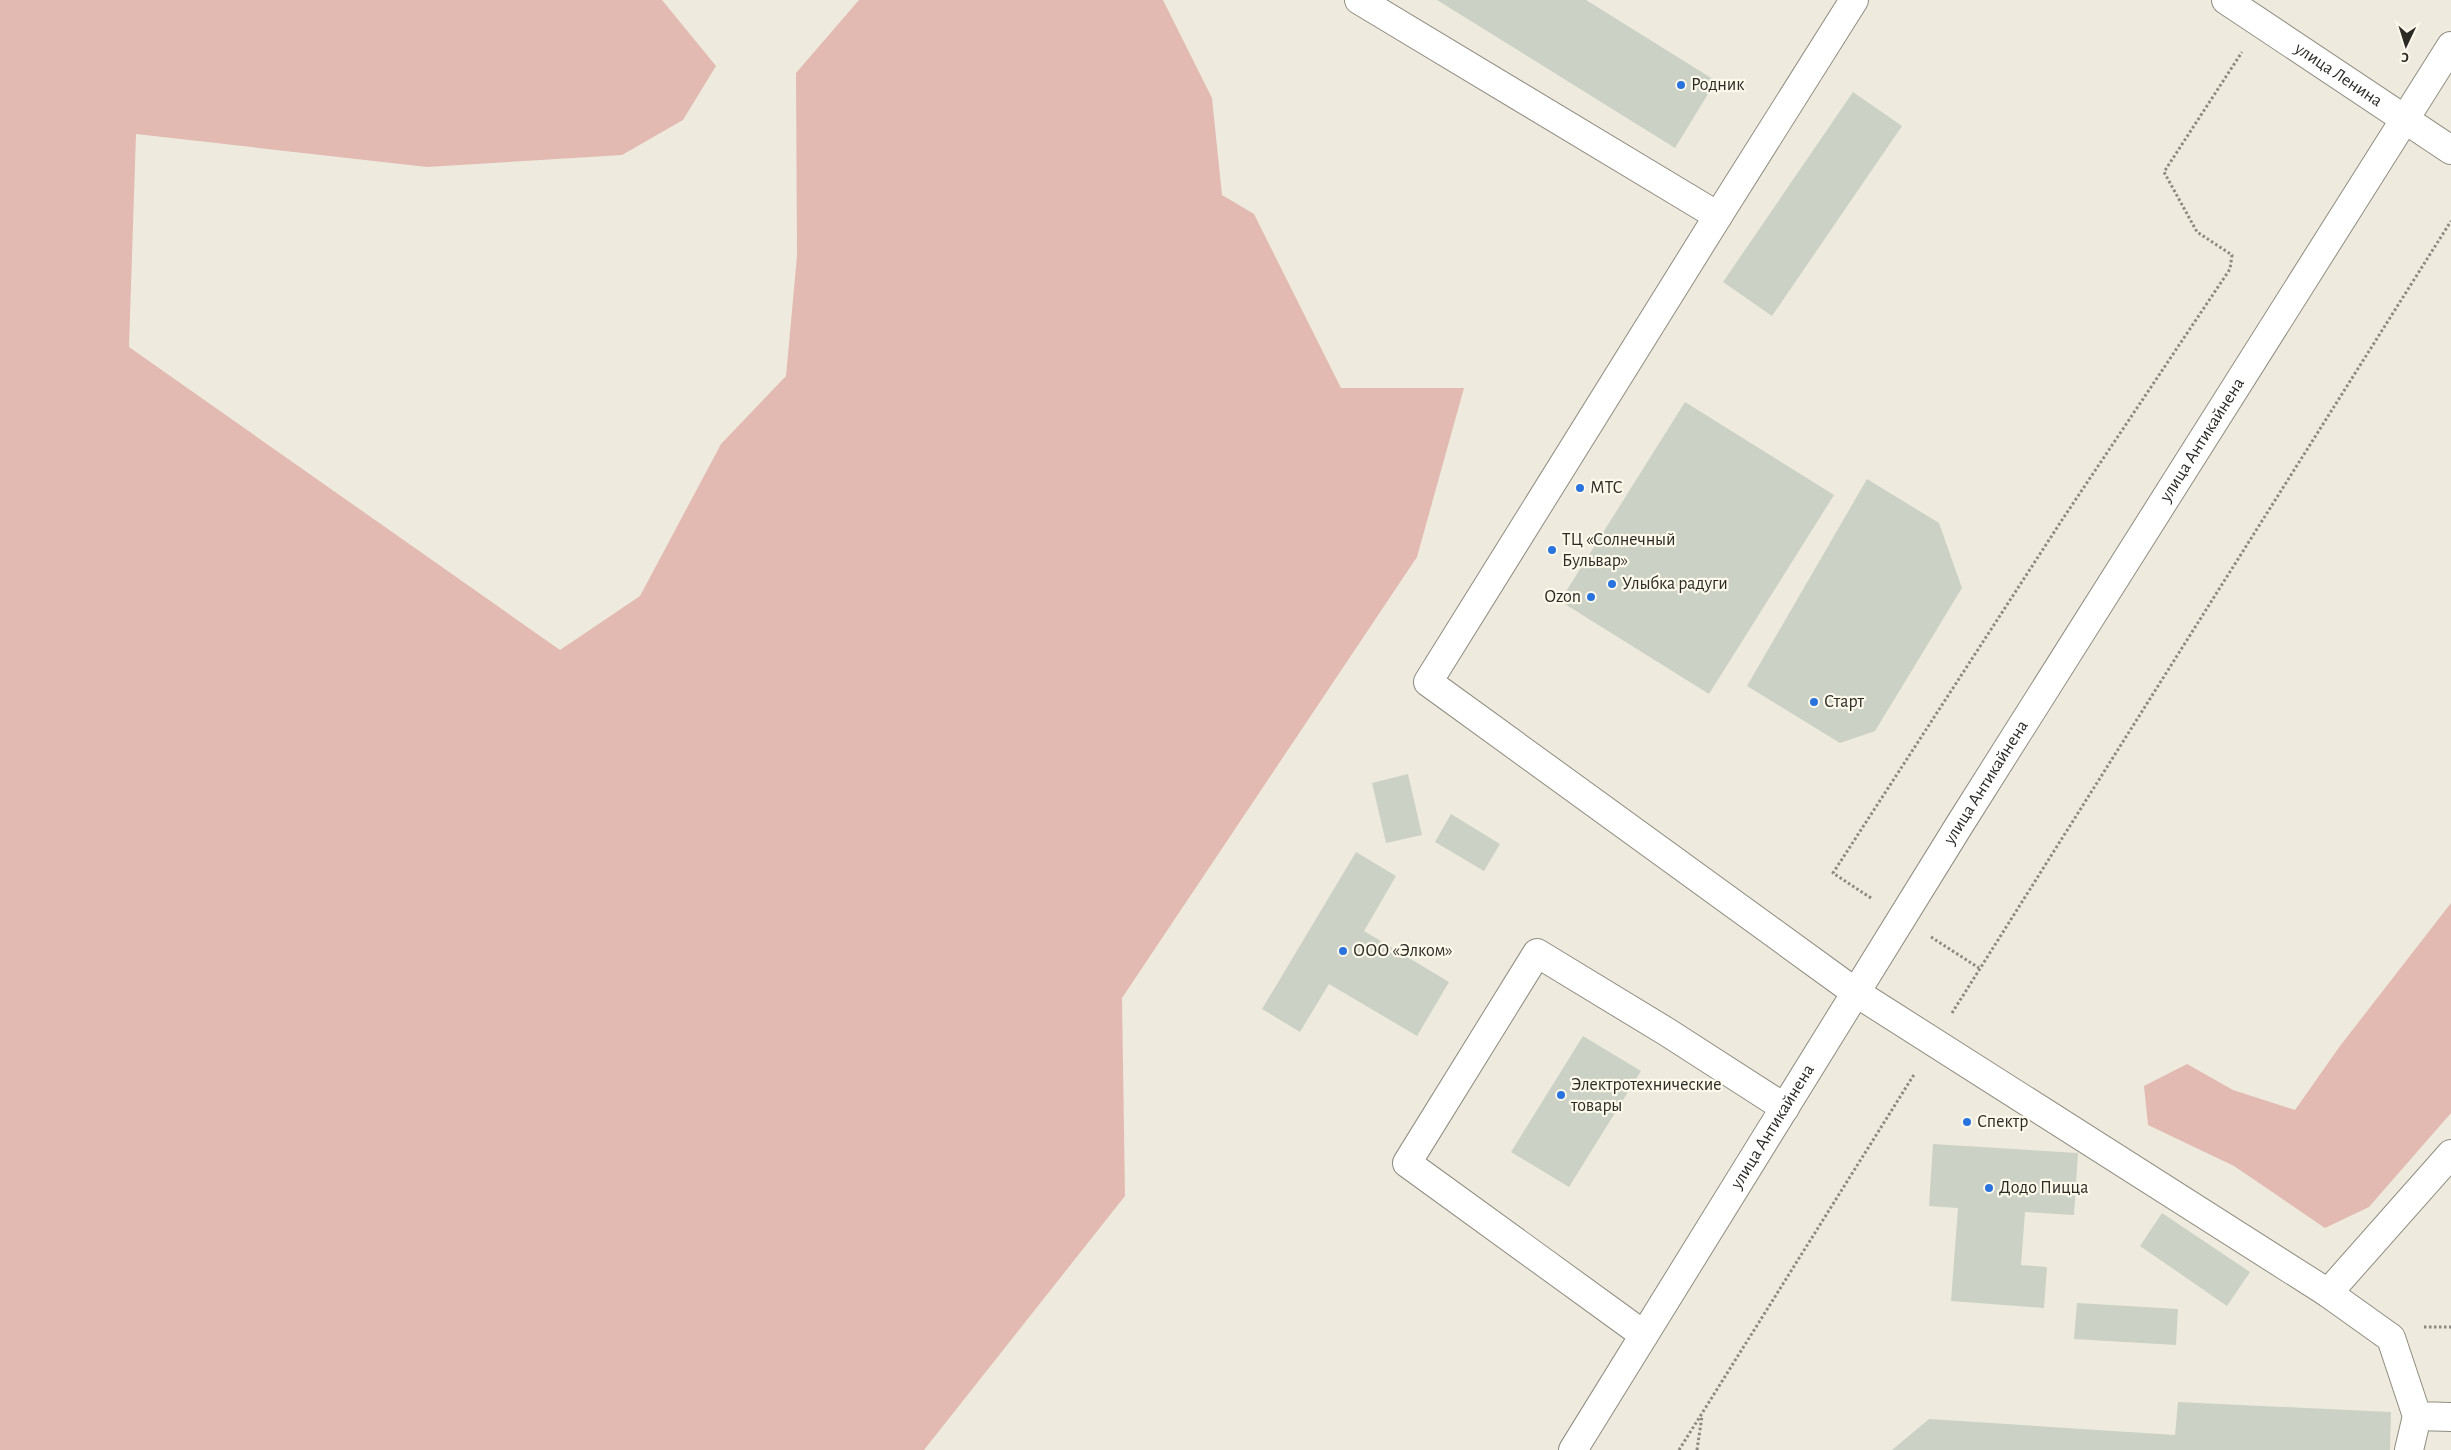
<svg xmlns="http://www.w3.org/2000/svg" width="2451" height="1450" viewBox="0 0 2451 1450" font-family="'Alegreya Sans',sans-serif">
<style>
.green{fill:#e2bab2}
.building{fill:#cbd1c5}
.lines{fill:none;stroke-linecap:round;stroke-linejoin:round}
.minor-casing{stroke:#8f8c80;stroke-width:30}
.major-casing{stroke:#8f8c80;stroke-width:30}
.path{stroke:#8b8980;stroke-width:3;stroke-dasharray:2.5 2.5;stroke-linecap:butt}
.minor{stroke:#fff;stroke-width:28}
.major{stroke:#fff;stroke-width:28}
.poi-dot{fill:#2973df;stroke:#fcf9eb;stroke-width:2}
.labels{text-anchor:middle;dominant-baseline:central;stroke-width:4.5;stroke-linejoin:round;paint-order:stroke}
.street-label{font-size:18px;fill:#2b2a25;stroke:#fcf9eb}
.poi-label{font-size:18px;fill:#2b2a25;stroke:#fcf9eb;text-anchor:start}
</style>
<rect width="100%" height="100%" fill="#eeebde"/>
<!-- green -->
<path class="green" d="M0,0H662L716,66L683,120L622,155L427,167L136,134L129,347L560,650L640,596L721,444L786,376L797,256L796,73L859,0H1163L1212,98L1222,195L1254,214L1341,388H1464L1417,557L1122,998L1125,1196L924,1450H0Z
M2451,903V1113L2369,1207L2325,1228L2234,1166L2148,1125L2144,1086L2187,1064L2233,1090L2295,1110L2340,1046Z"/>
<!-- building -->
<path class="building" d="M1437,0H1586L1716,81L1675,148Z
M1853,92L1902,126L1772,316L1723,282Z
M1685,402L1834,495L1709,694L1560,601Z
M1867,479L1939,523L1962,588L1875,731L1840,743L1747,686Z
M1408,774L1422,835L1386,843L1372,783Z
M1451,814L1500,844L1484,871L1435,842Z
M1356,852L1396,876L1364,931L1449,982L1417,1036L1329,984L1300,1032L1262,1009Z
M1583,1036L1641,1071L1569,1187L1511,1152Z
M1933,1144L2078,1153L2074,1215L2025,1212L2021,1265L2047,1267L2044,1308L1951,1301L1958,1208L1929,1206Z
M2162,1213L2250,1272L2227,1306L2140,1246Z
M2077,1303L2178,1309L2176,1345L2074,1339Z
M2178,1402L2391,1412L2390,1450H1892L1929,1419L2175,1435Z"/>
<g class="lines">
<defs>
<g id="minor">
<path d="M1359,0L1718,216L1854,0"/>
<path id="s1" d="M2226,0L2451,150"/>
<path d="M1718,216L1428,682L1855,992L2328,1293L2391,1338L2417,1416L2451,1417"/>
<path d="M2328,1293L2451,1154"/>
<path d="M1644,1335L1407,1163L1537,953L1667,1032L1785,1108"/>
<path d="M2409,1450L2417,1416"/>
</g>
<g id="major">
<path id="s2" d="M1573,1450L1960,824L2451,46"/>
</g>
</defs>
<!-- minor casing -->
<use href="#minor" class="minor-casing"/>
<!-- major casing -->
<use href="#major" class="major-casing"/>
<!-- path -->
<path class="path" d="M1871,898L1833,873L2062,520L2230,269L2232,255L2197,232L2164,172L2242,52
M1931,937L1979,968
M1952,1013L2451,221
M2424,1327H2451
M1679,1450L1915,1073
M1697,1450L1702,1416"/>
<!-- minor -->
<use href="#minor" class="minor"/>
<!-- major -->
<use href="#major" class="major"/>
</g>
<!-- markers -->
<g class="poi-dot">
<circle cx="1681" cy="85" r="5"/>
<circle cx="1580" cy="488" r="5"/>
<circle cx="1552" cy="550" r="5"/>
<circle cx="1612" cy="584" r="5"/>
<circle cx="1591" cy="597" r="5"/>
<circle cx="1814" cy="702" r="5"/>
<circle cx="1343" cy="951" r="5"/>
<circle cx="1561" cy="1095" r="5"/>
<circle cx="1967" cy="1122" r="5"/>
<circle cx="1989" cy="1188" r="5"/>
</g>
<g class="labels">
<!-- street labels -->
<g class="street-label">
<text stroke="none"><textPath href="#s1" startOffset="135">улица Ленина</textPath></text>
<text stroke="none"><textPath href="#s2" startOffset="1190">улица Антикайнена</textPath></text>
<text stroke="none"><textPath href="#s2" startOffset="785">улица Антикайнена</textPath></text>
<text stroke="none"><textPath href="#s2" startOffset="380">улица Антикайнена</textPath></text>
</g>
<!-- poi labels -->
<g class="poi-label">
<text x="1691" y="85">Родник</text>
<text x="1590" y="488">МТС</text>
<text x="1562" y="540">ТЦ «Солнечный<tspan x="1562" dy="21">Бульвар»</tspan></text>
<text x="1622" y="584">Улыбка радуги</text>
<text x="1581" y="597" text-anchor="end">Ozon</text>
<text x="1824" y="702">Старт</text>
<text x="1353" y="951">ООО «Элком»</text>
<text x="1571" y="1085">Электротехнические<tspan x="1571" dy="21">товары</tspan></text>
<text x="1977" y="1122">Спектр</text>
<text x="1999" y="1188">Додо Пицца</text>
</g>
</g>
<!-- north arrow -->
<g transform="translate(2406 45) rotate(184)" stroke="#fcf9eb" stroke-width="4" paint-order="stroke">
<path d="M0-4L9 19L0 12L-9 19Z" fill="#2b2a25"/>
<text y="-8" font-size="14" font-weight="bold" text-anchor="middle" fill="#2b2a25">С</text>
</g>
</svg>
